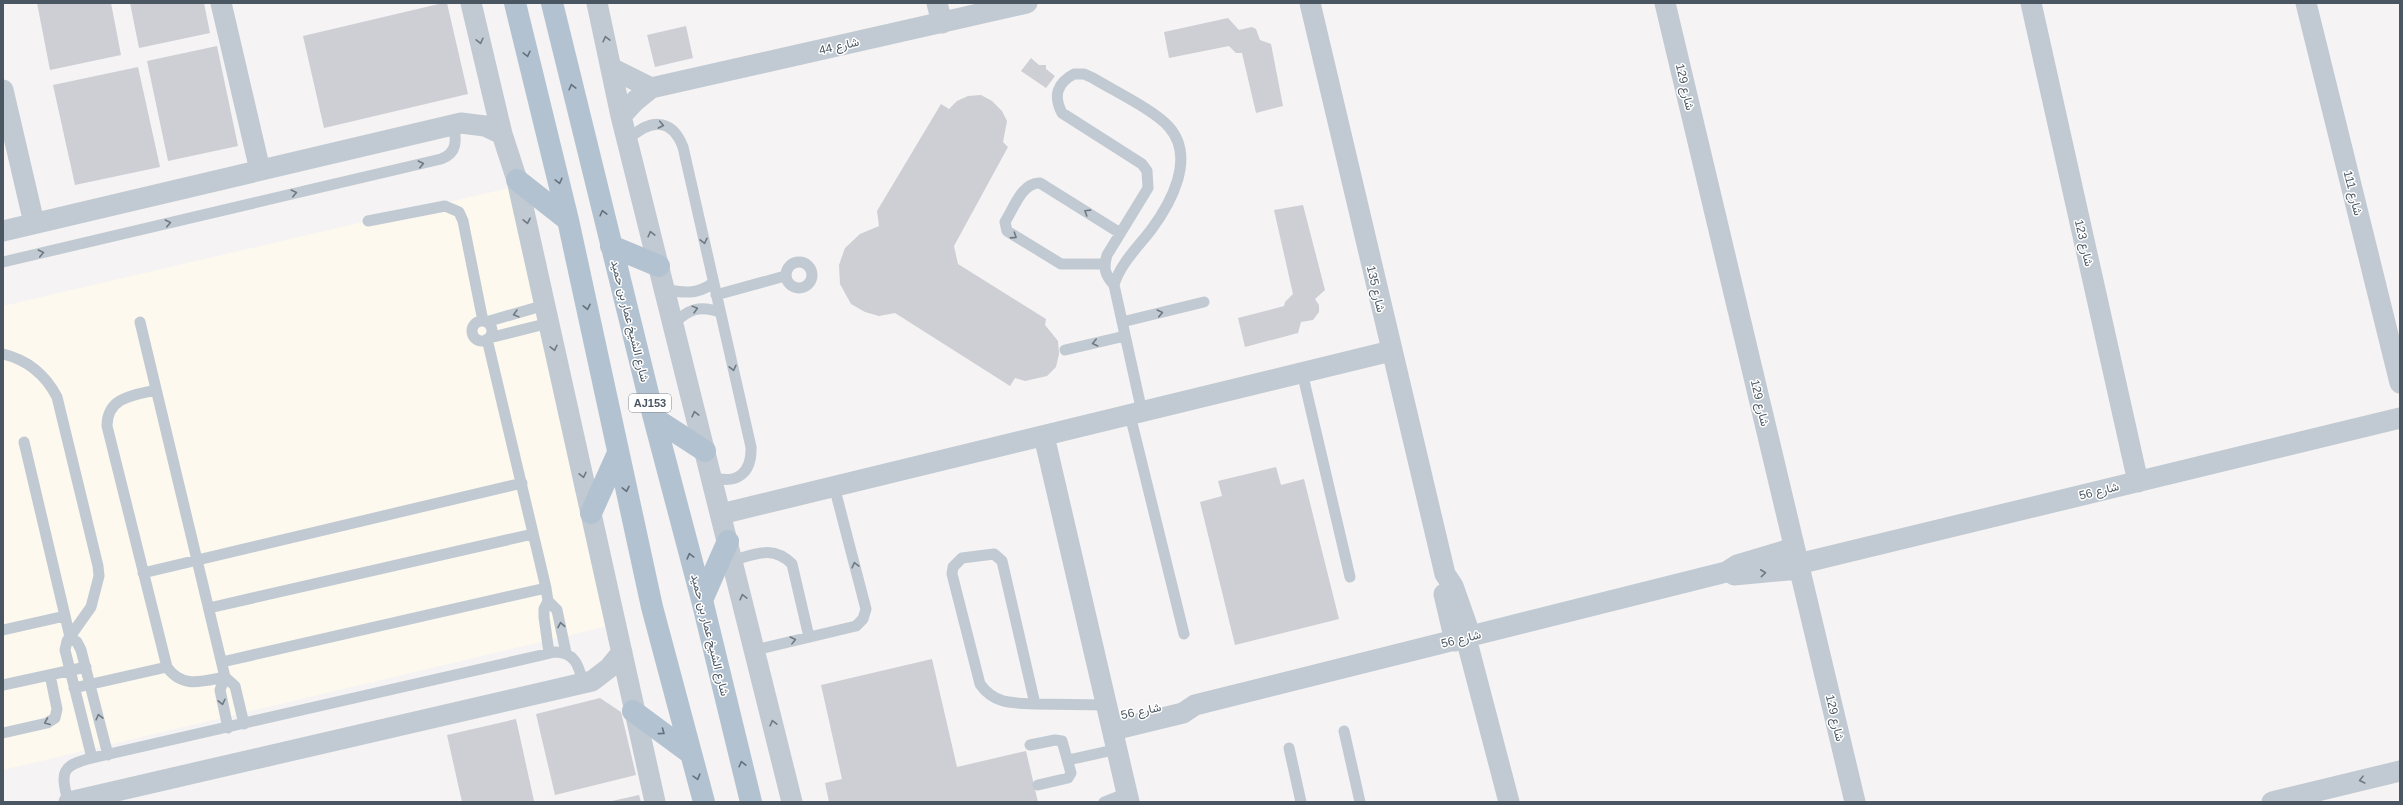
<svg xmlns="http://www.w3.org/2000/svg" width="2403" height="805" viewBox="0 0 2403 805" font-family="Arial,Vazirmatn,sans-serif">
<style>
.commercial{fill:#fdf9ef}
.building{fill:#cdcfd5}
.lines{fill:none;stroke-linecap:round;stroke-linejoin:round}
.lane{stroke:#c1cad2;stroke-width:11}
.street{stroke:#c1cad2;stroke-width:21}
.primary{stroke:#b3c2d1;stroke-width:22}
.oneway{stroke:#6e7983}
.oneway2{stroke:#64717d}
.labels{text-anchor:middle;dominant-baseline:central;stroke-width:3;stroke-linejoin:round;paint-order:stroke}
.shield{fill:#fff;stroke:#808990;stroke-width:1}
.shield-label{font-size:11px;font-weight:bold;fill:#4a5661}
.street-label{font-size:12px;fill:#4a5661;stroke:#fff}
</style>
<rect width="100%" height="100%" fill="#f5f3f3"/>
<!-- commercial -->
<path class="commercial" d="M509,188L608,626L3,770V306Z"/>
<!-- building -->
<path class="building" d="M37,3H111L121,55L50,70Z
M130,3H204L210,33L139,48Z
M443,3H447L468,94L324,128L303,36Z
M1228,18L1239,30L1252,27L1256,29L1260,40L1271,44L1283,106L1256,113L1242,53H1236L1229,46L1169,58L1164,32Z
M686,26L693,58L655,67L647,35Z
M217,46L238,146L168,161L147,61Z
M1031,58L1039,65H1046V69L1055,76L1046,88L1021,71Z
M138,67L160,167L75,185L53,85Z
M981,95L992,101L1002,111L1007,121L1003,142L1008,147L954,246L958,264L1046,319L1045,325L1058,341L1059,354L1056,367L1047,376L1025,381L1015,378L1010,386L895,313L879,316L865,312L851,304L840,284L839,265L845,248L860,234L879,226L877,211L941,104L949,109L957,101L968,96Z
M1303,205L1325,290L1315,299L1319,305V312L1313,320L1301,322L1298,333L1245,347L1238,318L1284,306L1285,302L1293,294L1274,210Z
M1276,467L1281,485L1304,479L1339,619L1235,645L1200,502L1222,496L1218,481Z
M932,659L957,767L1026,751L1038,802H829L825,783L842,779L821,685Z
M600,698L621,712L636,775L555,795L536,714Z
M516,719L534,801L462,802L447,735Z
M639,795L641,802H612V801Z"/>
<g class="lines">
<!-- lane -->
<path class="lane" d="M1074,74H1084L1093,78C1114,91 1154,110 1169,127C1196,158 1171,203 1151,230C1138,247 1120,264 1114,285C1105,275 1103,268 1107,255L1148,188L1147,171L1142,164L1062,113C1053,96 1057,83 1074,74Z
M628,140C648,120 671,116 683,147L751,447C752,473 737,485 712,477
M368,221L445,206L459,212L463,221L483,321
M786 275a13 13 0 1 1 26 0a13 13 0 1 1-26 0Z
M3,262L441,159C458,153 456,140 454,124
M1104,264H1061L1007,231L1005,222C1014,208 1022,182 1040,183L1120,233
M1114,285L1142,412
M664,289C683,293 697,295 713,283
M716,295L785,276
M472 331a10 10 0 1 1 20 0a10 10 0 1 1-20 0Z
M140,322L225,677L235,686L244,724
M486,322L545,305
M1122,322L1204,302
M673,324C689,309 699,305 720,312
M489,338L549,323
M487,339L546,588L548,601L544,609V617L549,653
M1065,350L1125,336
M3,354C28,360 45,374 57,397L98,566L99,576L91,607L67,641L65,650L92,758
M1302,372L1350,577
M156,390C134,395 107,397 107,426L167,667C182,689 203,681 225,677
M1130,415L1184,634
M24,442L70,637L77,642L81,650L108,755
M734,560C756,554 773,545 792,564L809,637
M143,573L522,483
M548,601L557,610L566,653
M209,608L533,534
M3,630L65,616
M755,650L856,626L863,619L866,609L834,486
M222,662L546,588
M225,677L220,690L228,728
M3,685L86,667
M74,688L167,667
M1035,704C1012,703 994,704 980,684L952,574L953,567L962,558L994,554L1002,561L1035,704L1108,705
M1344,731L1360,802
M3,733L47,723L55,718L57,709L50,675
M1030,745L1055,740L1062,741L1071,773L1068,778L1038,785
M1289,748L1301,802
M1068,760L1118,749
M68,802C61,772 60,766 92,758L555,652C575,652 579,666 583,683
M1104,802L1127,793"/>
<!-- street -->
<path class="street" d="M221,3L260,170
M471,3L502,134L517,180L655,802
M597,3L621,116L792,802
M937,3L942,23
M1310,3L1445,574L1453,586L1471,637
M1665,3L1855,802
M2031,3L2138,482
M2306,3L2400,383
M613,69L651,88
M3,90L34,223
M621,116L635,101L651,88L1027,3
M3,231L461,123L485,126L502,134
M1044,436L1129,802
M721,514L1391,351
M1798,564L2400,418
M1734,575L1800,569
M1444,594L1455,641
M1466,638L1509,802
M1113,730L1183,713L1195,705L1726,572L1737,565L1794,548
M69,802L592,681L609,668L622,652
M2272,802L2400,771"/>
<!-- primary -->
<path class="primary" d="M515,3L568,220L652,607L704,802
M552,3L654,418L702,600L751,802
M517,180L568,220
M611,246L659,266
M654,418L705,451
M591,513L618,453
M702,600L728,541
M633,711L690,753"/>
</g>
<!-- one-way arrows -->
<defs><path id="oneway-chevron" d="M-2-3.5L2.5 0L-2 3.5" fill="none" stroke-width="1.6" stroke-linecap="round" stroke-linejoin="round"/></defs>
<g class="oneway">
<use href="#oneway-chevron" transform="translate(606 39) rotate(-104)"/>
<use href="#oneway-chevron" transform="translate(480 41) rotate(77)"/>
<use href="#oneway-chevron" transform="translate(661 125) rotate(11)"/>
<use href="#oneway-chevron" transform="translate(421 164) rotate(-13)"/>
<use href="#oneway-chevron" transform="translate(294 193) rotate(-13)"/>
<use href="#oneway-chevron" transform="translate(1087 212) rotate(-148)"/>
<use href="#oneway-chevron" transform="translate(527 221) rotate(78)"/>
<use href="#oneway-chevron" transform="translate(168 223) rotate(-13)"/>
<use href="#oneway-chevron" transform="translate(651 234) rotate(-104)"/>
<use href="#oneway-chevron" transform="translate(1014 236) rotate(33)"/>
<use href="#oneway-chevron" transform="translate(704 241) rotate(77)"/>
<use href="#oneway-chevron" transform="translate(41 253) rotate(-13)"/>
<use href="#oneway-chevron" transform="translate(695 309) rotate(-15)"/>
<use href="#oneway-chevron" transform="translate(1160 313) rotate(-13)"/>
<use href="#oneway-chevron" transform="translate(516 314) rotate(165)"/>
<use href="#oneway-chevron" transform="translate(1095 343) rotate(167)"/>
<use href="#oneway-chevron" transform="translate(554 348) rotate(77)"/>
<use href="#oneway-chevron" transform="translate(733 368) rotate(77)"/>
<use href="#oneway-chevron" transform="translate(695 414) rotate(-104)"/>
<use href="#oneway-chevron" transform="translate(583 475) rotate(77)"/>
<use href="#oneway-chevron" transform="translate(855 565) rotate(-104)"/>
<use href="#oneway-chevron" transform="translate(1763 573) rotate(-6)"/>
<use href="#oneway-chevron" transform="translate(743 597) rotate(-104)"/>
<use href="#oneway-chevron" transform="translate(561 625) rotate(-101)"/>
<use href="#oneway-chevron" transform="translate(793 640) rotate(-14)"/>
<use href="#oneway-chevron" transform="translate(222 702) rotate(77)"/>
<use href="#oneway-chevron" transform="translate(99 717) rotate(-104)"/>
<use href="#oneway-chevron" transform="translate(47 722) rotate(158)"/>
<use href="#oneway-chevron" transform="translate(773 723) rotate(-104)"/>
<use href="#oneway-chevron" transform="translate(2362 780) rotate(166)"/>
</g>
<g class="oneway2">
<use href="#oneway-chevron" transform="translate(527 54) rotate(76)"/>
<use href="#oneway-chevron" transform="translate(572 87) rotate(-104)"/>
<use href="#oneway-chevron" transform="translate(559 181) rotate(76)"/>
<use href="#oneway-chevron" transform="translate(603 213) rotate(-104)"/>
<use href="#oneway-chevron" transform="translate(587 307) rotate(78)"/>
<use href="#oneway-chevron" transform="translate(626 489) rotate(78)"/>
<use href="#oneway-chevron" transform="translate(690 556) rotate(-105)"/>
<use href="#oneway-chevron" transform="translate(662 732) rotate(36)"/>
<use href="#oneway-chevron" transform="translate(742 764) rotate(-104)"/>
<use href="#oneway-chevron" transform="translate(697 777) rotate(74)"/>
</g>
<g class="labels">
<!-- shield labels -->
<rect class="shield" x="629" y="394" width="42" height="18" rx="3"/>
<g class="shield-label">
<text x="650" y="403">AJ153</text>
</g>
<!-- street labels -->
<g class="street-label">
<text transform="translate(839 46) rotate(-13)">شارع 44</text>
<text transform="translate(1685 87) rotate(77)">شارع 129</text>
<text transform="translate(2353 193) rotate(76)">شارع 111</text>
<text transform="translate(2084 243) rotate(77)">شارع 123</text>
<text transform="translate(1376 289) rotate(77)">شارع 135</text>
<text transform="translate(630 321) rotate(76)">شارع الشيخ عمار بن حميد</text>
<text transform="translate(1760 403) rotate(77)">شارع 129</text>
<text transform="translate(2099 491) rotate(-14)">شارع 56</text>
<text transform="translate(710 635) rotate(76)">شارع الشيخ عمار بن حميد</text>
<text transform="translate(1461 639) rotate(-14)">شارع 56</text>
<text transform="translate(1141 711) rotate(-12)">شارع 56</text>
<text transform="translate(1835 718) rotate(77)">شارع 129</text>
</g>
</g>
<!-- border -->
<rect width="2403" height="805" fill="none" stroke="#4a5661" stroke-width="8"/>
</svg>
